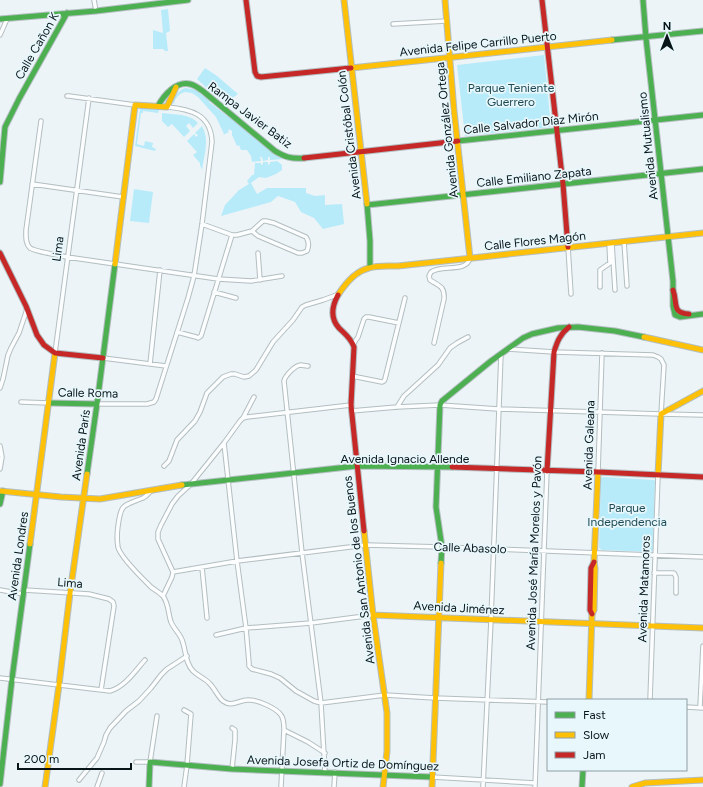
<svg xmlns="http://www.w3.org/2000/svg" width="703" height="787" viewBox="0 0 703 787" font-family="Figtree,sans-serif">
<style>
.green{fill:#b7ebfa}
.lines{fill:none;stroke-linecap:round;stroke-linejoin:round}
.street-casing{stroke:#b3bec1;stroke-width:5.5}
.fast-casing{stroke:#b3bec1;stroke-width:7}
.slow-casing{stroke:#b3bec1;stroke-width:7}
.jam-casing{stroke:#b3bec1;stroke-width:7}
.street{stroke:#fcfdfe;stroke-width:3.5}
.fast{stroke:#4caf50;stroke-width:5}
.slow{stroke:#ffc107;stroke-width:5}
.jam{stroke:#c62828;stroke-width:5}
.labels{text-anchor:middle;dominant-baseline:central;stroke-width:3.5;stroke-linejoin:round;paint-order:stroke}
.street-label{font-size:12px;fill:#071519;stroke:#e8f7fb}
.park-label{font-size:12px;fill:#1d4a56;stroke:#e8f7fb}
</style>
<rect width="100%" height="100%" fill="#ecf4f7"/>
<!-- green -->
<path class="green" d="M168,9L170,31L166,33L168,51H165L163,49H153V30L163,33L161,10Z
M544,55L551,127L465,136L457,65Z
M205,68L217,76L238,94L229,100L228,103L214,95L197,79Z
M185,88L192,89L197,91L210,101L209,102L227,116L228,115L283,159L270,160V157H268V160L263,161L262,157H260L261,161L252,162L251,156L247,150H241L239,145L237,146L232,135V131L229,129L228,131L229,132L223,135L224,134L216,117L198,97L192,93L185,92L182,93L178,96L175,100L174,104L173,103C175,96 177,91 185,88Z
M140,108L159,110L158,113L143,111V113H141L137,144L144,146L145,141L153,143L152,147L156,149L155,151L135,146Z
M162,113C174,115 189,113 198,123L193,128L189,123L186,126L190,131L184,137L172,124L168,127L162,121Z
M202,126C210,140 204,155 202,170L200,165V163L193,155L197,152L187,141L194,134L196,137L198,135L195,133Z
M277,161L282,165V170L276,174L266,178L259,177L251,183L257,194L267,188H306V193L315,196L325,195V205L342,204L344,224L323,229L314,218L301,212L295,202L278,196L271,202L221,216L225,205L227,203L239,190L249,184L247,181L252,175H254L255,163H261V165L263,164V162H268V165L270,164V162Z
M134,189L153,192L149,223L130,221Z
M603,477L654,480L655,481L653,550L651,552L602,550L599,548L601,478Z"/>
<g class="lines">
<defs>
<path id="street" d="M94,0L96,11
M393,24L446,21
M0,35L7,19
M67,96H69L135,105
M41,121L26,230C26,236 25,243 30,248C36,252 60,255 67,257L218,279L251,281L282,276
M32,184L123,197
M202,224L232,235H237L252,231L263,221H266L274,223L306,237C309,241 309,246 307,251L302,253H298L258,236L252,231
M624,241L627,286
M612,243L615,290
M568,247L571,294
M258,253L260,280
M600,287V270L610,263L609,243
M214,292L236,298
M177,332L196,337L198,338L201,336L232,235
M354,343L358,337L364,319L366,317H369L399,323
M434,343L444,299C445,286 439,286 430,280L429,276L431,272C441,264 467,273 470,258
M508,349L554,352L653,355L658,357L661,359L664,365L661,414
M55,353L89,98
M103,358L166,366
M150,364L160,270
M308,366C307,366 301,365 301,365C295,365 285,376 284,381L302,553L321,703L325,772
M352,376L382,382L384,381L385,379L405,298
M0,388L3,379L8,355L11,348L19,333L27,309
M21,402L49,403
M97,404H147L154,402L156,399L188,298L194,276L202,224L212,142C211,114 190,109 167,107
M397,407L404,396L438,365L450,348L457,343L468,337
M351,411L397,407L440,405L498,409L661,414L703,415
M243,418L247,417L351,405
M224,443L237,561L246,628L249,663V666L252,669L271,674L280,678L296,691L314,701L321,703L385,695L435,698L548,702
M0,446L2,457L0,469
M164,466L169,461L177,440L195,421L200,412L207,393L223,377L231,374H235L244,377L249,376L256,370L273,342L293,320L302,307L306,305L323,300L339,294
M598,472L602,353
M151,491L146,496L143,498C123,506 121,503 118,526C117,533 117,541 118,547C120,557 143,579 151,587C155,590 160,593 163,596C169,604 168,614 171,622C174,629 180,634 182,640C186,650 185,663 193,671C198,676 206,679 210,684C215,689 218,697 223,701C232,708 240,699 249,700C258,700 276,708 281,715C284,719 284,725 284,730L281,787
M202,567L207,618
M173,572L237,561L366,545L442,547L703,557
M173,572L158,539V532L161,525L172,504L178,496L191,484L224,443L240,421L243,418L254,397
M654,573H674L676,577V593
M0,590L23,594
M24,590L89,594L109,599L113,602L114,606L101,690
M163,596L172,577L173,572
M216,635L246,628L311,623L373,615
M0,678L110,691C125,687 135,671 145,660
M650,700L658,475
M686,707L703,708
M700,707L703,646
M284,730L308,742L325,753
M136,762H150L157,716
M232,769L235,740V730L232,728
M432,777L535,783
M79,780L97,758L104,742L106,735L110,728L126,711L139,701L151,688L161,675L167,669L187,656
M97,787L102,773
M184,787L187,765L191,714L184,710
M334,787L335,772
M483,787L491,620L501,354
M535,787L547,471"/>
<path id="fast" d="M643,0L646,38L673,281V306L675,315L680,317L703,314
M0,19L96,11L188,0
M612,40L703,31
M158,106C164,95 176,81 190,84C195,85 200,89 204,92L275,151C285,157 291,159 304,158
M458,141L703,115
M0,182L5,127L19,99L67,13
M367,204L370,241V267
M367,205L703,169
M49,403L97,404
M87,474L97,404L115,264
M182,485L357,466L452,467
M0,504L3,491
M441,563L442,547L436,507L440,405L442,401L491,361L523,338L532,334L558,328L578,327L615,331L644,337
M0,784L12,679L30,544
M149,787L150,762L232,769L432,777
M582,787L583,770"/>
<path id="slow" d="M344,0L367,204
M445,0L454,111L470,258
M351,68L612,40
M115,264L135,105L167,107L176,87
M338,295C345,284 356,271 369,268C378,265 388,266 398,266L703,233
M644,337L703,350
M658,475L661,414L703,391
M0,491L61,497L100,499L182,485
M364,531L373,615L387,713V751L383,787
M30,544L55,353
M373,615L703,628
M589,700L592,614L594,610L595,568L594,562L598,472
M45,787L59,685L70,593L87,474
M432,787L441,563
M632,787L645,783L703,780"/>
<path id="jam" d="M246,0L255,72L257,76L261,77L351,68
M542,0L563,184L568,247
M304,158L458,141
M0,253L26,306L37,335L44,345L55,353L103,358
M673,290C678,303 671,313 689,314
M338,295C332,306 330,318 339,328C345,334 351,338 354,347L351,405L364,531
M452,467L598,472L703,477
M547,471L554,352C557,342 560,334 569,327
M592,614L590,610L591,568L594,562"/>
</defs>
<!-- street casing -->
<use href="#street" class="street-casing"/>
<!-- fast casing -->
<use href="#fast" class="fast-casing"/>
<!-- slow casing -->
<use href="#slow" class="slow-casing"/>
<!-- jam casing -->
<use href="#jam" class="jam-casing"/>
<!-- street -->
<use href="#street" class="street"/>
<!-- fast -->
<use href="#fast" class="fast"/>
<!-- slow -->
<use href="#slow" class="slow"/>
<!-- jam -->
<use href="#jam" class="jam"/>
</g>
<g class="labels">
<!-- street labels -->
<g class="street-label">
<text transform="translate(478 44) rotate(-6)">Avenida Felipe Carrillo Puerto</text>
<text transform="translate(37 46) rotate(-60)">Calle Cañon K</text>
<text transform="translate(250 115) rotate(37)">Rampa Javier Batiz</text>
<text transform="translate(531 123) rotate(-6)">Calle Salvador Díaz Mirón</text>
<text transform="translate(447 130) rotate(-96)">Avenida González Ortega</text>
<text transform="translate(349 135) rotate(-97)">Avenida Cristóbal Colón</text>
<text transform="translate(648 146) rotate(-96)">Avenida Mutualismo</text>
<text transform="translate(534 177) rotate(-6)">Calle Emiliano Zapata</text>
<text transform="translate(535 241) rotate(-6)">Calle Flores Magón</text>
<text transform="translate(58 249) rotate(-82)">Lima</text>
<text transform="translate(88 393) rotate(1)">Calle Roma</text>
<text transform="translate(81 445) rotate(-82)">Avenida París</text>
<text transform="translate(589 445) rotate(-88)">Avenida Galeana</text>
<text x="405" y="459">Avenida Ignacio Allende</text>
<text transform="translate(470 548) rotate(2)">Calle Abasolo</text>
<text transform="translate(534 553) rotate(-88)">Avenida José María Morelos y Pavón</text>
<text transform="translate(18 556) rotate(-82)">Avenida Londres</text>
<text transform="translate(359 570) rotate(-97)">Avenida San Antonio de los Buenos</text>
<text transform="translate(70 583) rotate(4)">Lima</text>
<text transform="translate(644 589) rotate(-88)">Avenida Matamoros</text>
<text transform="translate(459 608) rotate(3)">Avenida Jiménez</text>
<text transform="translate(343 763) rotate(2)">Avenida Josefa Ortiz de Domínguez</text>
</g>
<!-- park labels -->
<g class="park-label">
<text x="511" y="88">Parque Teniente<tspan x="511" dy="14">Guerrero</tspan></text>
<text x="627" y="508">Parque<tspan x="627" dy="14">Independencia</tspan></text>
</g>
</g>
<!-- legend -->
<rect x="547" y="699" width="140" height="72" fill="#e8f7fb" stroke="#8e9da1"/>
<rect x="555" y="712" width="20" height="6" fill="#4caf50" stroke="#8e9da1"/>
<text x="583" y="719" font-size="12" fill="#071519">Fast</text>
<rect x="555" y="732" width="20" height="6" fill="#ffc107" stroke="#8e9da1"/>
<text x="583" y="739" font-size="12" fill="#071519">Slow</text>
<rect x="555" y="752" width="20" height="6" fill="#c62828" stroke="#8e9da1"/>
<text x="583" y="759" font-size="12" fill="#071519">Jam</text>
<!-- north arrow -->
<g transform="translate(667 36)" stroke="#e8f7fb" stroke-width="3" paint-order="stroke">
<path d="M0-3L7 15L0 10L-7 15Z" fill="#071519"/>
<text y="-6" font-size="11" font-weight="bold" text-anchor="middle" fill="#071519">N</text>
</g>
<!-- scale -->
<path d="M18 763v6h113v-6" fill="none" stroke="#071519" stroke-width="2"/>
<text x="24" y="763" font-size="12" fill="#071519" stroke="#e8f7fb" stroke-width="3" paint-order="stroke">200 m</text>
</svg>
